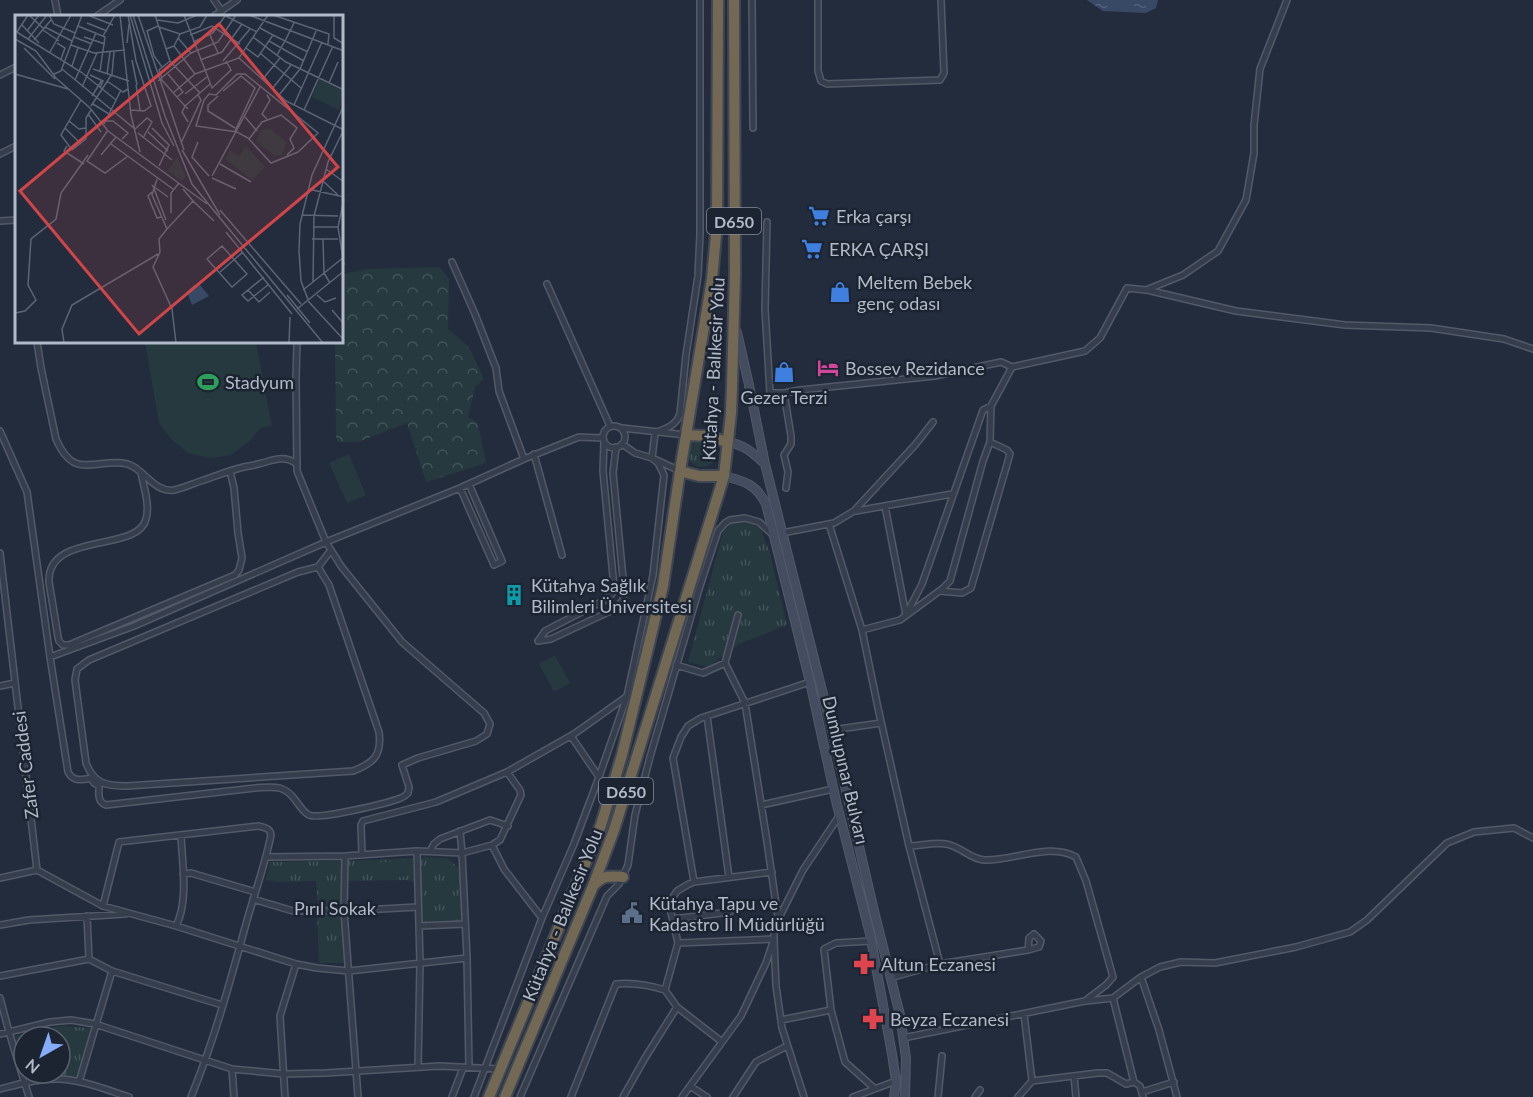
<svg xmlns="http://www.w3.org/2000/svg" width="1533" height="1097" viewBox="0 0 1533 1097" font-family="Lato,sans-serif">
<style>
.grass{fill:url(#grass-tufts)}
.forest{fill:url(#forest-crowns)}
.garden{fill:#25393e}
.water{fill:url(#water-ripples)}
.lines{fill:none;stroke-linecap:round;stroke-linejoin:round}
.street-casing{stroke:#525967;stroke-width:8}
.secondary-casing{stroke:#525967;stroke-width:10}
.highway-casing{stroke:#3f4654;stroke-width:14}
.street{stroke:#363e4d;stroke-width:5}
.secondary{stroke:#444d60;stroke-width:8}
.highway{stroke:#736853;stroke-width:10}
.labels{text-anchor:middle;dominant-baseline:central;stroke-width:5;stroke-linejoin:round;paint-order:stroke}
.shield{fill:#1c2431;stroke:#858c9b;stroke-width:1.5}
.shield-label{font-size:16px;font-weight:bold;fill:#b2b9c8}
.poi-label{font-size:18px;fill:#b2b9c8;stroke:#1c2431;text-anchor:start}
.street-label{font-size:18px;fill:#b2b9c8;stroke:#1c2431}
.inset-road{fill:none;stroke:#5c6475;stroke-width:1.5}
.view{fill:#cf4548;fill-opacity:0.15;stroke:#cf4548;stroke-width:3}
.inset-edge{fill:none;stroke:#b2b9c8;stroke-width:3}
</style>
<defs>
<pattern id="grass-tufts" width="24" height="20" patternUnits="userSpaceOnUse" patternTransform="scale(1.5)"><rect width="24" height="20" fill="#25393e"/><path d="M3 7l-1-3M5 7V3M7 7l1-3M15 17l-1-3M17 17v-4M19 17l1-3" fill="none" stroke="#425458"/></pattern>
<pattern id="forest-crowns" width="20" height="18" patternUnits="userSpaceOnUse" patternTransform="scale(1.5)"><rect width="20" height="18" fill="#25393e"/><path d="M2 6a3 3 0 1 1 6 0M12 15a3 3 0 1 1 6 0" fill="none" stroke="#425458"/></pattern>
<pattern id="water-ripples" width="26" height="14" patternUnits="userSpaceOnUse" patternTransform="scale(1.5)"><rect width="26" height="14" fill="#384966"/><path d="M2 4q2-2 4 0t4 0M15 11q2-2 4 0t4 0" fill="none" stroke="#52617a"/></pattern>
</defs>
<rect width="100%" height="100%" fill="#232c3d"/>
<!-- grass -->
<path class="grass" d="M688 453a14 14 0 1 1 28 0a14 14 0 1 1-28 0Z
M746,521L760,527L770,553L787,625L739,644L708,667L688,662L723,532L733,523Z
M424,857L447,858L460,869L462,921L422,923L420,861Z
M413,858L414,882L406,880L347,881V861Z
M342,861V908L318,907L316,881L280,882L266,880L270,862Z
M317,914H342L345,963H319Z
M62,1026L88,1028L91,1031L77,1077L53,1075L27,1079L25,1073H60V1037H24V1068L15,1036L37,1030Z"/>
<!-- forest -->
<path class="forest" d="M440,267L449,279L448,329L469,347L484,379L475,387L468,417L478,423L486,463L426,482L407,423L358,442H337L336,436L335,342H342V274L368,269Z"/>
<!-- garden -->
<path class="garden" d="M145,342H256L272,426L260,428L251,440L231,455L209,458L188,453L172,440L159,423Z
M349,454L366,495L347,503L329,463Z
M555,655L570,683L554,692L539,664Z
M381,862H406V877H381Z"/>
<!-- water -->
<path class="water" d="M1087,0H1158L1156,8L1146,13L1103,11Z"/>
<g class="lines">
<defs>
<path id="street" d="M55,0L58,16
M214,0L222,11
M752,0L753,128
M818,0V71L821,81L827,84L940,80L944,73L941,0
M97,16L120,0
M214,16L237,0
M0,75L16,67
M0,154L16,146
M0,221L16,220
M767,222L765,309L770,393H784
M452,262L475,314L496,368L499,391L524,459
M547,284L610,426
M1147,290L1236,311L1345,325L1431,328L1504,339L1533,349
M37,342L41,368L56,439C73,478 90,461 122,463C142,464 152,493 174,490C184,488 194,483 204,480C216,476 228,471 240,468C246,466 252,466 258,464C272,461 283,454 297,464
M1012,367L1085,351L1100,338L1127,288L1146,290L1183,275L1218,251L1246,200L1254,153V125L1260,69L1287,0
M603 437a11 11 0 1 1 22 0a11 11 0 1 1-22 0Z
M622,428L686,435
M0,431L27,492L50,657L68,772C73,782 82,780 91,778L94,783L99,786C99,793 97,802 106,805L255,788C274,787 284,784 296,801C300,806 303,812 309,815C319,820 388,803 401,798C403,797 406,795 408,793L409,787L402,765L418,758L476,741L487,734L490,724L484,713L402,642L341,566L326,542L297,471L296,379L297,342
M622,444L635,453L652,458L680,471
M534,454L562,555
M141,473C144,487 150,506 146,519C138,553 47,531 49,582L58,637L59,641L63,645H69L235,575L239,570L242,558L238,533L234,488L230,471
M460,488L494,565L502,561L469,484
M786,488L788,472L784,455L791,444V436L784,393L800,390L935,376L1001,362L1012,367L991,406L990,442L983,461L950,581L942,589L900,620L862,630
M885,506L906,615L922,584L983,410L991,406
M856,511L952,494
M829,524L862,630L878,708L909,846L940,964
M782,533L834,523L854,511L915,445L933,422
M0,553L37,870
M318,567L329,585L379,732C382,755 374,763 353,771L127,786C106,786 94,784 86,763L75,680L77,669L89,660L298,572L318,567L331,550
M940,591L962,593L971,588L1010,454L1007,450L990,442
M539,640L545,631L605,600L612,594L614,587L603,471L604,441
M538,641L551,639L615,609L623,600L624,589L613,473L616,447
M50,657L134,626L326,542L460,488L524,459L579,437L603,438
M725,663L745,703L766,835L778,918
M676,665L703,673L725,663L738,615
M0,686L15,683
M707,716L729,877
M832,730L881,723
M571,736L599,777
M761,805L833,789
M492,845L504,869L542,918
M417,851L419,926
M430,851L434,844L440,839L490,820L508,826
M362,855L361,825L363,821L436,802L507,772L574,734L626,697
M345,856L344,911L358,1097
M267,857L345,856L417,851L462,853L460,831
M772,872L694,882L689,884L677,891L671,900L670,908L678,943L774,939L776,986L782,1028L804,1097
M183,874L191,873L255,892
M0,878L37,870L103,906L176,926L296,964L317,968L349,971L467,958
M694,882L673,758L681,737L688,726L701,718L810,682
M253,899L293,911H344L418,907
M103,906L119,842L259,826C265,828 270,828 271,835C265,865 254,895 246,924C230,982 214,1041 191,1097
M87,916L89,959
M673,919L730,912
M0,925L29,920L125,914
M176,926C189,901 182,862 181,835
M871,941L836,943L824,949L831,1010L845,1062L874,1088
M0,976L89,959L112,971L222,1005
M1141,977L1159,1030L1177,1097
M890,978L940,964L1028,950L1039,947L1041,941L1034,934L1029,938L1028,950
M665,990L678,943
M0,998L9,1032L29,1097
M1113,998L1134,1082
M1086,1001L1113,998L1141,977L1160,967L1181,962L1215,963L1296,947L1350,932L1367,920L1447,843L1474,832L1514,828L1533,838
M1024,1014L1032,1081
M781,1020L831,1010
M0,1034L50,1022L71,1020L95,1024L232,1069L284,1074L326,1073L439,1066L501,1069
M903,1038L1085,1001L1106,985L1113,977L1086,881L1076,857C1049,842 1014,861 984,860C970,859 960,846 946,844C934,842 920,846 909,846
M418,1067L420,963L419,926L465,924
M469,1067L467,958L462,853L492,845L500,840L521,795L520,790L507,772
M232,1069L234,1097
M1074,1076L1076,1097
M79,1082L112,971
M690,1086L707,1097
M0,1089C20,1084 40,1078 60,1079C83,1080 107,1090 129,1097
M1142,1092L1174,1082
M285,1097L280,1016L296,964
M452,1097L463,1068
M474,1097L542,918L574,844L599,777L627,696L653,575L664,475L658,463L652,458L655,433C666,428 676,426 680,414L686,355L698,276L700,234V0
M520,1097L607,896L619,884L628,865L635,815L650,757L699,589L718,531L725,523L730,520L745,518L759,522L772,534
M571,1097L616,984C633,982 649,985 665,990L677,1007L722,1042
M623,1097L645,1058L677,1007
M682,1097L741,1016L766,963L774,939V928L803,870L839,816
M733,1097L756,1062L787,1046
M853,1097L896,1081
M938,1097L942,1056
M975,1097L980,1090
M1018,1097L1032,1081L1098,1073H1107L1126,1084L1134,1082L1140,1086L1143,1097"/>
<path id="secondary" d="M737,332L749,385L765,464L832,730L874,911L900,1015L906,1058L905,1097
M727,442C745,445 752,452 765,464
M724,476C744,481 756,484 766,504L810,682L836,801L870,934L892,1054L896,1081L894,1097"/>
<path id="highway" d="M686,435L707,436L727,442
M680,471L699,476H724
M594,885C603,875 609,876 623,877
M489,1097L601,825L622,755L663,586L680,471L712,279L717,224L718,0
M505,1097L593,886L614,830L724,476L731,413L732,387L735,274L734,0"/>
</defs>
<!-- street casing -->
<use href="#street" class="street-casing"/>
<!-- secondary casing -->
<use href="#secondary" class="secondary-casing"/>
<!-- highway casing -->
<use href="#highway" class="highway-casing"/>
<!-- street -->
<use href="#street" class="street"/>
<!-- secondary -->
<use href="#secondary" class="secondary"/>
<!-- highway -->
<use href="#highway" class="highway"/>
</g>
<!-- icons -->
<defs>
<symbol id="supermarket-bare" viewBox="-9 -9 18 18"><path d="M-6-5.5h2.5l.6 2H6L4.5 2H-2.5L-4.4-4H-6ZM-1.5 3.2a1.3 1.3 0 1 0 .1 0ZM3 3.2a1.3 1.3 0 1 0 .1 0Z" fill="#3f7fe0" stroke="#1c2431" stroke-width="2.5" paint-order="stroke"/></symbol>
<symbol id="shop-bare" viewBox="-9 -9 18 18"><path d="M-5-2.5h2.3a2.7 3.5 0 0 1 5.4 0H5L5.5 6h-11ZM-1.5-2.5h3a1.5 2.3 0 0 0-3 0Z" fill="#3f7fe0" stroke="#1c2431" stroke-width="2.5" paint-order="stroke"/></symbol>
<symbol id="hotel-bare" viewBox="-9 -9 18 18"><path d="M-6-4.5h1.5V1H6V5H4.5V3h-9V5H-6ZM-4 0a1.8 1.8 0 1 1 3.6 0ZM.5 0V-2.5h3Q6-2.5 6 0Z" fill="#d1479c" stroke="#1c2431" stroke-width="2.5" paint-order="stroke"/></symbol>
<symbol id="stadium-bare" viewBox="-9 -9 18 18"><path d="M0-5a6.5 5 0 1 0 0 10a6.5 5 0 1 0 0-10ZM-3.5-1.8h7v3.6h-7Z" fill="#2e9e5b" stroke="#1c2431" stroke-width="2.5" paint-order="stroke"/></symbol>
<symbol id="building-bare" viewBox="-9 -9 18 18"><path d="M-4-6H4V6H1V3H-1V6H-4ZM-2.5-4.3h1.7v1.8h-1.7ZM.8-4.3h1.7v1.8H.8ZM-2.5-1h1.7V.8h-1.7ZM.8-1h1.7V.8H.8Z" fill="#0f9aa8" stroke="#1c2431" stroke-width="2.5" paint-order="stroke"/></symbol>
<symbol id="civic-bare" viewBox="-9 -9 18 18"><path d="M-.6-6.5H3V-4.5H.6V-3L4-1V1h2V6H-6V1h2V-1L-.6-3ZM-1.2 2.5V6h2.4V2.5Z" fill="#5c6f8a" stroke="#1c2431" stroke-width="2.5" paint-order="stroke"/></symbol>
<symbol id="pharmacy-bare" viewBox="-9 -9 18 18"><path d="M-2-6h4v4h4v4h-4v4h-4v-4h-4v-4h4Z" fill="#e0444e" stroke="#1c2431" stroke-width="2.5" paint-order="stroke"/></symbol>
</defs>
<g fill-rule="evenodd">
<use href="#supermarket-bare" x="804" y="201" width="30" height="30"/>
<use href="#supermarket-bare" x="797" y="234" width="30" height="30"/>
<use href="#shop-bare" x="825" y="277" width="30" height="30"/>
<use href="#hotel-bare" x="813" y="353" width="30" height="30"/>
<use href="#shop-bare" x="769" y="357" width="30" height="30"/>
<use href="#stadium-bare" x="193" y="367" width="30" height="30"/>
<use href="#building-bare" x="499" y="580" width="30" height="30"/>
<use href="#civic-bare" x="617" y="898" width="30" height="30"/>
<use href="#pharmacy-bare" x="849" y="949" width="30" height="30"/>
<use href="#pharmacy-bare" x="858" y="1004" width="30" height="30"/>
</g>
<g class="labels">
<!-- shield labels -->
<g class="shield">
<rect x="707" y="208" width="54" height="26" rx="4.5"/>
<rect x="599" y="778" width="54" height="26" rx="4.5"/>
</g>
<g class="shield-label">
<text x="734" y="221">D650</text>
<text x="626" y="791">D650</text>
</g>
<!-- poi labels -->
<g class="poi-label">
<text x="836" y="216">Erka çarşı</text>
<text x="829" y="249">ERKA ÇARŞI</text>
<text x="857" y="282">Meltem Bebek<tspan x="857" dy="21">genç odası</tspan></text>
<text x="845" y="368">Bossev Rezidance</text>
<text x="225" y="382">Stadyum</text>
<text x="784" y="397" text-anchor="middle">Gezer Terzi</text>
<text x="531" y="585">Kütahya Sağlık<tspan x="531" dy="21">Bilimleri Üniversitesi</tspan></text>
<text x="649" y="903">Kütahya Tapu ve<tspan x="649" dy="21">Kadastro İl Müdürlüğü</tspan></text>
<text x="881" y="964">Altun Eczanesi</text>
<text x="890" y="1019">Beyza Eczanesi</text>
</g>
<!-- street labels -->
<g class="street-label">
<text transform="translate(713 369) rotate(-87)">Kütahya - Balıkesir Yolu</text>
<text transform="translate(25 765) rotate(-97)">Zafer Caddesi</text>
<text transform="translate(846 770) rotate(77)">Dumlupınar Bulvarı</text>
<text x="335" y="908">Pırıl Sokak</text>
<text transform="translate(562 915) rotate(-68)">Kütahya - Balıkesir Yolu</text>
</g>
</g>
<!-- overview -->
<g transform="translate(15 15)">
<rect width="328" height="328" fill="#232c3d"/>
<path d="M162,141L171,161L167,166L153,156Z" fill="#25393e"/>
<path d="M231,131L250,152L237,165L210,144L215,135L224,141Z" fill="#25393e"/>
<path d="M304,64L328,76L324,95L297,82ZM256,114L272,128L267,140L260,141L241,126L246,115Z" fill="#25393e"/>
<path d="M179,270H185L194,281L177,290L172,277Z" fill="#384966"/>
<path class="inset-road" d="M14,0L29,14M34,0L39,9L60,18M105,0L116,100L125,137M113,0L121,46L136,91L129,96L116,95M115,0L147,108L159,131M118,0L150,101L177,169L308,328M123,0L169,135M140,0L155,46L185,78M169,0L197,73L216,55L211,46M209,0L242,17M234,0L329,36M258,0L314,19L313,29M319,0V23L329,29M75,1L98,10M142,5L163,8L182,0M72,8L92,16M7,10L24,28M63,11L90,22L85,56M143,11L132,16L139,41L147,52M30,12L57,26M144,12L165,19L185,12L192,0M28,15L44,26M0,16L66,57L101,85M12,16L24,0M2,17L13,0M175,20L197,11L225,29M195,20L203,38M258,20L270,26L279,8M88,21L100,0M59,22L77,29M69,22L90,29M238,22L271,47L329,75M163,23L176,38M0,24L21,36L41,63L75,93L93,116L192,189M13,24L32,0M19,25L36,5M254,26L289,46M178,27L198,18L210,1M42,28L50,33L46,44M112,28L114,9M56,30L79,38L110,35M159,31L180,59M9,33L40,64M231,33L243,42L258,20L245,13M151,34L159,31L165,19M35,37L56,0M245,38L286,73M262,40L270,26L293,37M224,43L271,86L329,115M117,45L122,70M185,45L207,37L227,9M208,46L235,14M57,51L63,33M47,54L120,114L132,103L137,107L128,123M78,54L114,66M0,59L53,74M39,59L46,56L67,0M92,59L95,37M153,59L168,77L162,82M222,59H230L303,118L283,137L256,148L233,123L222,117L181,111L189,85L194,79L201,80ZM75,60L88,66L85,73M147,63L144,55L155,46M146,64L170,91L167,97L173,107M60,65L81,18M247,65L265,43M92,66L108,77L113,74M143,66L176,38L203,27L221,0M314,68L323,47M121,70L125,95M67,72L82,38M257,74L276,50M208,76L226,61L240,73L220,116M158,78L180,59L224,43L253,0M170,79L192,62M252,80L255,85L247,99L252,104M264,80L285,54L301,16M77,81L87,65M203,81L193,90V96L220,113M66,85L46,120L57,135L71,124V103L76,95M78,89L94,99M279,90L307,27M329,90L297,160L285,209L284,236L286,266L294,287L329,325M76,91L97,59L99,37M173,94L170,91L195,69M289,95L318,31M73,99L86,117M230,102L242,116M54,106L64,114L71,113M91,106H98L113,118L107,124M89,109L106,75M50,113L66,129M137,113L154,130L144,151M93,115L72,146L90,158L113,141M133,117L153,136M123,118L157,145M234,124L247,107L266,100L282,113L275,124L279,133L272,140M183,127L177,142L194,161M166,128L186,85L183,80M96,129L158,174M52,131L49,136L69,149M167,135L205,200M86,140L101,122M205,149L236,167M311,154L329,167M197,161L245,72M197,163L221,174M142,164L137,180L152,214L178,186L168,174M308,166L323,180M293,174L329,182M137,177L133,181L142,203L146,202M329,184L323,212L329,250M178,186L199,206M205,195L286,289M156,198V178L164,168M287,200L323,201M151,205L138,171L153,182M298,212H323M152,214L144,224L145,237L138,252L157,294L161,328M211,217L277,299M297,224H323M308,224L309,258L315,268M207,231L232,259L217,272L192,244ZM205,257L228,237M249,262L227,280L233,286L254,269M298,267L299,201L313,147L329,114M233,275L244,287L255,277M288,275L329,242M272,280L295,308M302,280L310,287L321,283M282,294L329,256M317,295L329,309M0,298L10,296L21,285L13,270L16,224L41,204L46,178L73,140M49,328L47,314L57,290L143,239M274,328L275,302"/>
<path class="view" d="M204,9L323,152L124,319L5,176Z"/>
<rect width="328" height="328" class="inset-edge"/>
</g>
<!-- north arrow -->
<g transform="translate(42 1055) rotate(220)"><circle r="28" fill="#1c2431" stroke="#58606d" stroke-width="1.5"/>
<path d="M0-4.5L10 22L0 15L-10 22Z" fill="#85acfa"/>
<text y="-9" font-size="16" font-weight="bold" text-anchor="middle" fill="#b2b9c8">N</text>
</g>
</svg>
